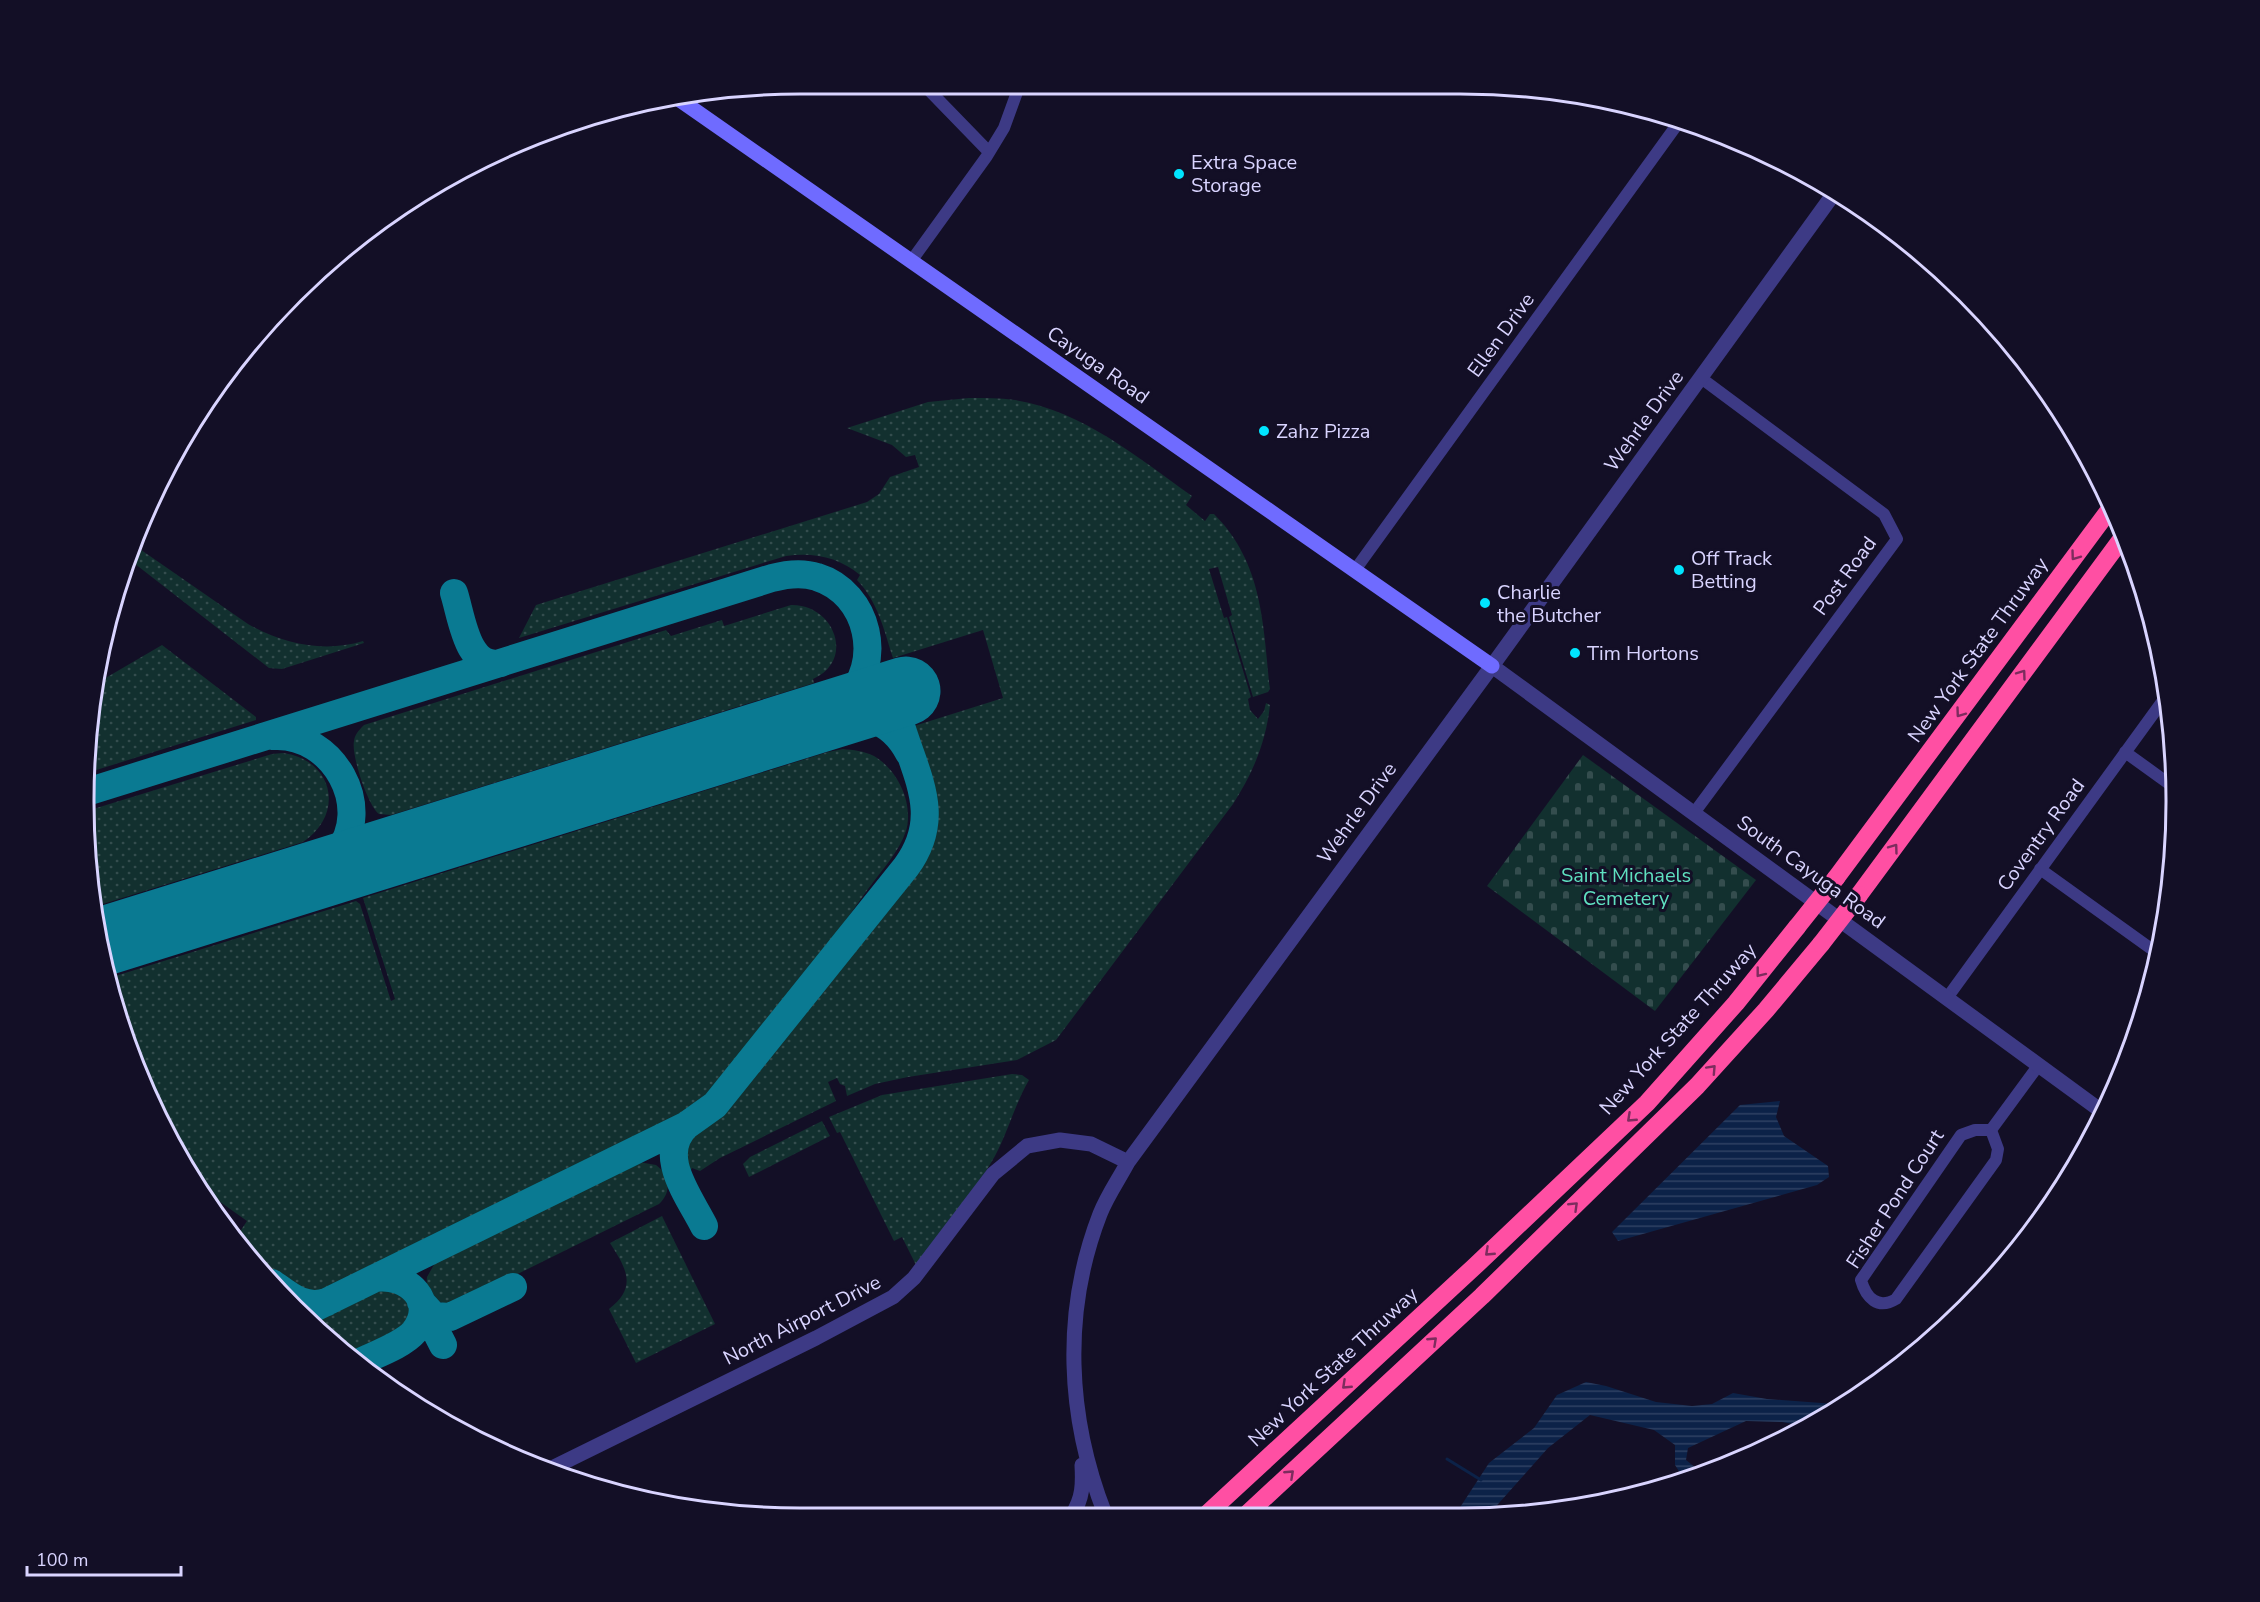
<svg xmlns="http://www.w3.org/2000/svg" width="2260" height="1602" viewBox="0 0 2260 1602" font-family="'Nunito Sans',sans-serif">
<style>
.grass{fill:url(#grass-dots)}
.cemetery{fill:url(#cemetery-stones)}
.water{fill:url(#water-rules)}
.lines{fill:none;stroke-linecap:round;stroke-linejoin:round}
.stream{stroke:#0c2248;stroke-width:3}
.taxiway{stroke:#0a7a92;stroke-width:28}
.runway{stroke:#0a7a92;stroke-width:69}
.minor{stroke:#3d3a85;stroke-width:12}
.tertiary{stroke:#3d3a85;stroke-width:15}
.secondary{stroke:#6f6bff;stroke-width:15}
.motorway{stroke:#ff4fa3;stroke-width:18}
.motorway-bridge{stroke:#ff4fa3;stroke-width:18}
.oneway{stroke:#7d2c5e}
.poi-dot{fill:#00e5ff;stroke:#130f26;stroke-width:2}
.labels{text-anchor:middle;dominant-baseline:central;stroke-width:6;stroke-linejoin:round;paint-order:stroke}
.poi-label{font-size:20px;fill:#d9d4ff;stroke:#130f26;text-anchor:start}
.street-label{font-size:20px;fill:#d9d4ff;stroke:#130f26}
.park-label{font-size:20px;fill:#5fe0c0;stroke:#130f26}
.rim{fill:none;stroke:#d9d4ff;stroke-width:3}
</style>
<defs>
<pattern id="grass-dots" width="8" height="8" patternUnits="userSpaceOnUse" patternTransform="scale(1.5)"><rect width="8" height="8" fill="#12302f"/><path d="M2 2h.1M6 6h.1" fill="none" stroke="#344d4e" stroke-width="1.8" stroke-linecap="round"/></pattern>
<pattern id="cemetery-stones" width="16" height="16" patternUnits="userSpaceOnUse" patternTransform="scale(1.5)"><rect width="16" height="16" fill="#12302f"/><path d="M2 7V4a2 2 0 0 1 4 0v3zM10 15v-3a2 2 0 0 1 4 0v3z" fill="#344d4e"/></pattern>
<pattern id="water-rules" width="6" height="5" patternUnits="userSpaceOnUse" patternTransform="scale(1.5)"><rect width="6" height="5" fill="#0c2248"/><path d="M0 2.5h6" fill="none" stroke="#2f4163"/></pattern>
</defs>
<rect width="100%" height="100%" fill="#130f26"/>
<!-- grass -->
<path class="grass" d="M969,398C984,398 1000,398 1015,400C1083,411 1137,457 1192,496L1186,505L1205,521L1210,514H1214C1263,563 1263,624 1270,689L1268,692L1253,697L1229,617L1232,615L1218,567L1209,569L1224,618L1227,617L1251,697L1248,699L1250,710L1258,719L1264,711L1266,703L1270,705C1266,742 1253,773 1233,804L1056,1040L1017,1060L908,1077L875,1084L847,1096L845,1086L840,1084L837,1078L828,1082L836,1101L720,1158L700,1171L692,1168L691,1170C671,1148 692,1138 708,1126C717,1119 725,1112 733,1103L923,864C931,851 938,836 938,820C938,789 923,756 914,726L1003,698L983,630L893,658C884,630 878,602 857,580L860,575C839,557 813,552 786,556L519,638L536,605L867,502L879,494L890,477L919,467L915,455L906,457L892,445L847,428L928,402Z
M134,545L248,624C283,644 324,653 363,641L364,643L282,669L269,668L130,560Z
M791,605C834,604 856,660 813,679L814,683L391,815L379,814C368,806 351,755 354,741C355,734 359,730 364,725L666,630L671,636L722,620L724,626Z
M162,645L256,717V720L90,772V707L97,683Z
M843,749C853,750 864,751 874,756C898,770 914,804 906,831C899,852 881,871 868,889C820,958 767,1022 714,1088L690,1110L317,1294L305,1292L246,1250L237,1236L247,1221L209,1194L158,1118L122,1031L109,978L356,901L360,904L391,1001L395,999L363,898L828,752Z
M283,753C334,760 345,814 303,842L93,907L90,895V810L272,754Z
M1012,1074L1022,1075L1029,1080C1015,1104 1008,1132 995,1156C973,1195 943,1230 916,1265L902,1237L894,1241L840,1132L837,1133L829,1117L882,1095Z
M822,1121L830,1136L749,1177L743,1164L750,1157Z
M639,1162L656,1165C670,1175 672,1192 659,1204L455,1305C438,1305 425,1295 427,1277L436,1261Z
M662,1216L715,1324L636,1363L609,1309C638,1287 626,1268 610,1243Z
M384,1288C394,1289 403,1292 407,1301C422,1331 370,1347 350,1356L313,1322Z"/>
<!-- cemetery -->
<path class="cemetery" d="M1583,755L1756,880L1655,1011L1487,886Z"/>
<!-- water -->
<path class="water" d="M1780,1101L1776,1117L1784,1136L1828,1166L1829,1177L1817,1185L1618,1241L1612,1232L1740,1105Z
M1586,1382L1606,1386L1656,1402L1692,1406L1712,1404L1733,1393L1767,1399L1835,1404L1804,1426L1782,1422L1746,1421L1688,1448L1686,1460L1701,1472L1684,1479L1675,1465V1445L1654,1430L1590,1415L1548,1448L1491,1512H1457L1489,1463L1534,1428L1557,1395Z"/>
<g class="lines">
<!-- stream -->
<path class="stream" d="M1447,1459L1481,1480"/>
<!-- taxiway -->
<path class="taxiway" d="M454,593C462,618 467,670 501,663
M821,719C858,710 890,717 909,753
M274,736C333,733 375,807 337,854C325,869 308,876 291,883
M90,791L772,578C787,574 802,572 817,577C869,593 885,664 845,701C831,713 812,719 796,725
M687,1125C655,1154 689,1196 704,1226
M272,1283C290,1296 304,1309 327,1302
M421,1302L434,1316L450,1317L513,1287
M422,1304L443,1345
M304,1313L687,1125L715,1105L906,867C942,818 918,780 902,729
M358,1363C374,1355 403,1345 414,1332C438,1302 408,1273 375,1278"/>
<!-- runway -->
<path class="runway" d="M101,942L906,691"/>
<!-- minor -->
<path class="minor" d="M923,84L989,152
M912,260L987,156L1004,128L1020,84
M1355,570L1679,122
M2125,752L2172,786
M1694,813L1897,539L1884,514L1701,378
M2040,869L2157,953
M1947,998L2167,695
M1991,1130L1998,1149L1996,1160L1896,1299C1878,1310 1866,1298 1861,1280L1961,1135L1975,1130H1991L2038,1066"/>
<!-- tertiary -->
<path class="tertiary" d="M1492,666L2104,1113
M550,1469L816,1338L893,1297L914,1278L993,1174L1027,1146L1060,1140L1091,1144L1128,1162
M1105,1514C1067,1417 1062,1312 1100,1214C1107,1196 1119,1179 1128,1162L1492,666L1835,192
M1072,1515C1083,1498 1083,1484 1082,1465"/>
<!-- secondary -->
<path class="secondary" d="M680,100L1492,666"/>
<!-- motorway -->
<path class="motorway" d="M1836,878L2110,509
M1859,895L2123,537
M1207,1514L1474,1267L1647,1103L1736,1003L1797,927
M1247,1514L1482,1296L1697,1086L1766,1010L1821,944"/>
<!-- motorway-bridge -->
<path class="motorway-bridge" d="M1797,927L1836,878
M1821,944L1859,895"/>
</g>
<!-- one-way arrows -->
<defs><path id="oneway-chevron" d="M-2-3.5L2.5 0L-2 3.5" fill="none" stroke-width="1.6" stroke-linecap="round" stroke-linejoin="round" transform="scale(1.5)"/></defs>
<g class="oneway">
<use href="#oneway-chevron" transform="translate(2075 556) rotate(126)"/>
<use href="#oneway-chevron" transform="translate(2022 674) rotate(-54)"/>
<use href="#oneway-chevron" transform="translate(1960 713) rotate(126)"/>
<use href="#oneway-chevron" transform="translate(1894 848) rotate(-54)"/>
<use href="#oneway-chevron" transform="translate(1760 973) rotate(128)"/>
<use href="#oneway-chevron" transform="translate(1712 1069) rotate(-47)"/>
<use href="#oneway-chevron" transform="translate(1631 1118) rotate(137)"/>
<use href="#oneway-chevron" transform="translate(1574 1206) rotate(-44)"/>
<use href="#oneway-chevron" transform="translate(1489 1252) rotate(137)"/>
<use href="#oneway-chevron" transform="translate(1433 1341) rotate(-43)"/>
<use href="#oneway-chevron" transform="translate(1346 1385) rotate(137)"/>
<use href="#oneway-chevron" transform="translate(1290 1474) rotate(-43)"/>
</g>
<!-- markers -->
<g class="poi-dot">
<circle cx="1179" cy="174" r="6"/>
<circle cx="1264" cy="431" r="6"/>
<circle cx="1679" cy="570" r="6"/>
<circle cx="1485" cy="603" r="6"/>
<circle cx="1575" cy="653" r="6"/>
</g>
<g class="labels">
<!-- poi labels -->
<g class="poi-label">
<text x="1191" y="162">Extra Space<tspan x="1191" dy="23">Storage</tspan></text>
<text x="1276" y="431">Zahz Pizza</text>
<text x="1691" y="558">Off Track<tspan x="1691" dy="23">Betting</tspan></text>
<text x="1497" y="592">Charlie<tspan x="1497" dy="23">the Butcher</tspan></text>
<text x="1587" y="653">Tim Hortons</text>
</g>
<!-- street labels -->
<g class="street-label">
<text transform="translate(1501 335) rotate(-54)">Ellen Drive</text>
<text transform="translate(1098 365) rotate(35)">Cayuga Road</text>
<text transform="translate(1644 421) rotate(-54)">Wehrle Drive</text>
<text transform="translate(1845 576) rotate(-54)">Post Road</text>
<text transform="translate(1978 650) rotate(-54)">New York State Thruway</text>
<text transform="translate(1357 813) rotate(-54)">Wehrle Drive</text>
<text transform="translate(2041 835) rotate(-54)">Coventry Road</text>
<text transform="translate(1811 872) rotate(36)">South Cayuga Road</text>
<text transform="translate(1678 1029) rotate(-48)">New York State Thruway</text>
<text transform="translate(1895 1199) rotate(-57)">Fisher Pond Court</text>
<text transform="translate(802 1320) rotate(-27)">North Airport Drive</text>
<text transform="translate(1333 1367) rotate(-43)">New York State Thruway</text>
</g>
<!-- park labels -->
<g class="park-label">
<text x="1626" y="875">Saint Michaels<tspan x="1626" dy="23">Cemetery</tspan></text>
</g>
</g>
<!-- crop -->
<path d="M0 0H2260V1602H0ZM800 94H1460A706 706 0 0 1 2166 800V802A706 706 0 0 1 1460 1508H800A706 706 0 0 1 94 802V800A706 706 0 0 1 800 94Z" fill="#130f26" fill-rule="evenodd"/>
<path class="rim" d="M800 94H1460A706 706 0 0 1 2166 800V802A706 706 0 0 1 1460 1508H800A706 706 0 0 1 94 802V800A706 706 0 0 1 800 94Z"/>
<!-- scale -->
<path d="M27 1566v9h154v-9" fill="none" stroke="#d9d4ff" stroke-width="3"/>
<text x="36" y="1566" font-size="18" fill="#d9d4ff" stroke="#130f26" stroke-width="4.5" paint-order="stroke">100 m</text>
</svg>
